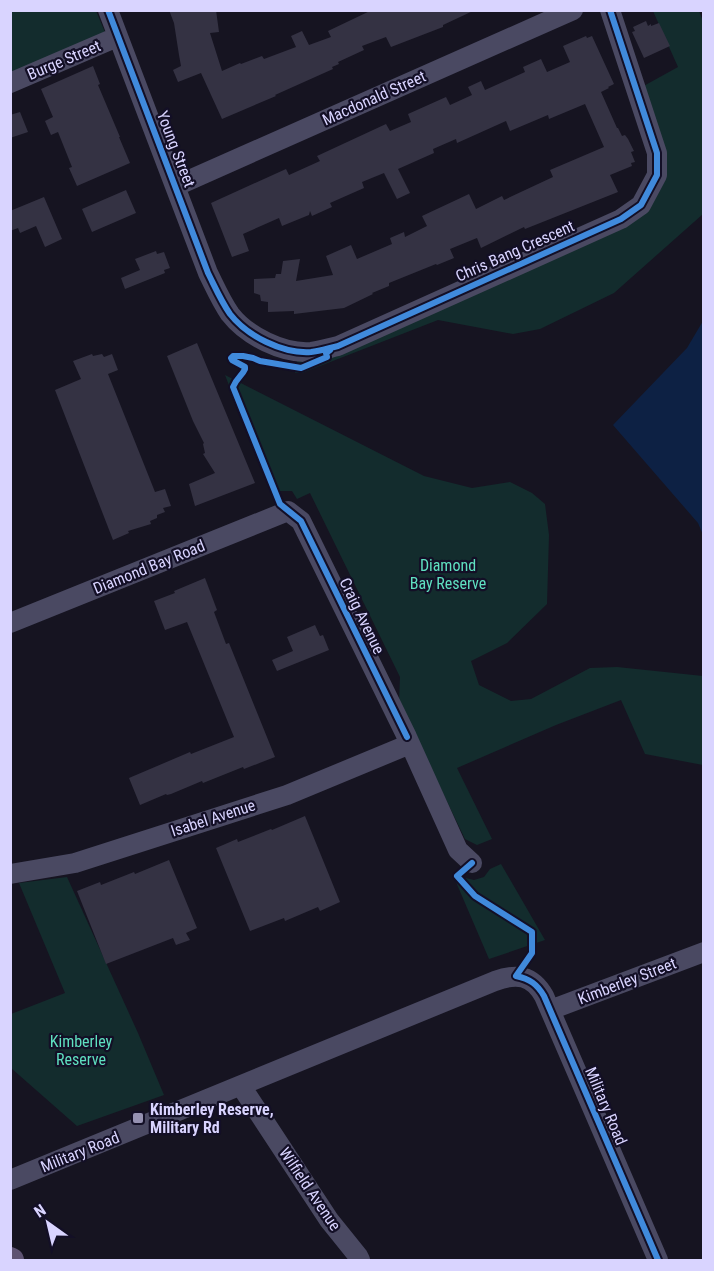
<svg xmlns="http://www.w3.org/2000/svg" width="714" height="1271" viewBox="0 0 714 1271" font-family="'Roboto Condensed',sans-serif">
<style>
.green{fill:#132c2d}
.water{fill:#0d2144}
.building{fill:#343243}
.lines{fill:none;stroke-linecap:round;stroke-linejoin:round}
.minor{stroke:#4a4962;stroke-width:20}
.major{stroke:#5e5373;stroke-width:24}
.cycleway-casing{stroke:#130f26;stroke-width:10}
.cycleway{stroke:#408adc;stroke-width:6}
.poi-dot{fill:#9591b1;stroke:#130f26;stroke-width:2}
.labels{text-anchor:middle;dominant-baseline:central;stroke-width:4.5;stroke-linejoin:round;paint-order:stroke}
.street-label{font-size:16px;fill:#d9d4ff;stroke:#130f26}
.park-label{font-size:16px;fill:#5fe0c0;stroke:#130f26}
.poi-label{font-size:16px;font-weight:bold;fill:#d9d4ff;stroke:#130f26;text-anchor:start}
</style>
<rect width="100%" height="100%" fill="#161421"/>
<!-- green -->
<path class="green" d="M11,11H96L107,37L11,79Z
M653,11H699L704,24L703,214L614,293L540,329L513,334L438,320L302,373H295L297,361L609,223L641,191L655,149L640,88L678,67Z
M225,375L424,476L472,488L510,482L532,493L545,504L549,535L547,604L507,643L471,661L479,685L511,701L531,699L590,668L617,667L703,676V765L645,754L621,700L556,725L457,768L492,839L477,845L465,839L399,702L400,677L310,493L297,499L292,491H270Z
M501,864L545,940L489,959L453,875L474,880L484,877L490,869Z
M67,877L138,1033L164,1095L77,1126L11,1068V1014L65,993L19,883Z"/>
<!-- water -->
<path class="water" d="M703,321V535L698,523L613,425L687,348Z"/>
<!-- building -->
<path class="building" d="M169,10H216L219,32L210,33L222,71L240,63L241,64L262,56L264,59L296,47L291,36L302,31L309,45L331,37L328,31L372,10H475L443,25V27L391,47L386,37L362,46L364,50L338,62L339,64L332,67L333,69L275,95L276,96L222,119L201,73L178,82L173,70L181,66L179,55L174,23Z
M646,21L648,26L651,24V26L659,23L670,46L644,58L632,32L635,31L633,27Z
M586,36L587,38L592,36L614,84L608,87L609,88L601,92L617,128H618L622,136L625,135L628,139L634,151L631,152L635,162L631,163L632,166L610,175L618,192L525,229L524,227L481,248L477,238L450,249L454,258L437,265L436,264L389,283V286L372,293L373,294L344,308L294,314V311L268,312V302L261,301L260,295L254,293V279L275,278L276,274H281L283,261L300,259L296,281L333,275L326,256L351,245L357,259L392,244L390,238L404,232L405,237L427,226L422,216L469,194L476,209L502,196L504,200L553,177L550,170L604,147L585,104L549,119L548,115L510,131L506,121L457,143L456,139L433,149L434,153L398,169L410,193L397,199L384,173L362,182L364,188L330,203L332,207L312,216L310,211L309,215L282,226L279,218L243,234L249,251L232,257L211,203L286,169L289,175L320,161L317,156L386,124L390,131L411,122L408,114L446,97L450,105L472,95L468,87L481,81L485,90L525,72L523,67L541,59L547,72L570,62L563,46Z
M93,66L100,84L98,85L120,137H119L130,163L77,186L69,168L72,167L58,132L51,135L45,121L53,117L41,89Z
M20,112L28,132L10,138V115Z
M126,190L136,213L92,232L82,209Z
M44,197L62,239L45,247L36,226L20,233L18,228L10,231V211Z
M156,251L157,254L164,252L170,268L164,270L165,273L125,289L121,278L140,270L135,259Z
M197,343L255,483L195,506L189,484L215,473L203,454L205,453L203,444L204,443L193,421L167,356Z
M92,354L93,356L102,354L104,357L112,354L118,370L108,374L155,492L165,489L171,506L163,508L165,512L157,515V518L150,521L151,524L128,531L129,533L113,540L55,390L81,379L73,361Z
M205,578L217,610L214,612L226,644L229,643L275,757L244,769L243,767L203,783L202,781L171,794L167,795L166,794L140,805L129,778L190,752L191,754L234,737L187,622L165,630L154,601L175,593L174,591Z
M315,625L320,636L323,635L329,650L277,671L272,660L293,651L287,637Z
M305,816L340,902L320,911L318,907L285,921L284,918L250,931L216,848L237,839L238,842L271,829L272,830Z
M169,860L197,928L186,933L190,940L176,945L173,938L106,964L77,891L100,882L101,885L134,872L135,874Z"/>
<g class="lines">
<!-- minor -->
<path class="minor" d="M108,10L208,273C215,287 221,301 230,314C247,336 283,354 311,352C320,351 329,348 338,346L621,219L641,205L657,175V153L610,10
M10,83L117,37
M176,186L573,10
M10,623L288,511L301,521L407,737L458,850L472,863
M10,874L75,863L287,795L410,744
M550,1010L704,952
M241,1086L329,1220L358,1256L360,1260
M10,1180L495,981C517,973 532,975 544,996L658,1260"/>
<!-- major -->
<path class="major" d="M10,1259L12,1260"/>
<defs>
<path id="cycleway" d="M108,10L208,273C215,287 221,301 230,314C247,336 283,354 311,352C320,351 329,348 338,346L621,219L641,205L657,175V153L610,10
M330,350L326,353L327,357L301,368L260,361L253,358L243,356H233L231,358L232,360L245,367V369C242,376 237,377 233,387L280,504L301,521L407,737
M472,863L457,876L475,896L532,932V953L516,976C530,979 537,984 544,996L658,1260"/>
</defs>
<!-- cycleway casing -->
<use href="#cycleway" class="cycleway-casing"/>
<!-- cycleway -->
<use href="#cycleway" class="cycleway"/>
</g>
<!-- markers -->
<rect class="poi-dot" x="132" y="1112" width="12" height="12" rx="3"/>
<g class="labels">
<!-- street labels -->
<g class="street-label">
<text transform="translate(64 60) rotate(-23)">Burge Street</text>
<text transform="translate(374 98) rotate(-24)">Macdonald Street</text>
<text transform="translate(176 149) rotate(69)">Young Street</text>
<text transform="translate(515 251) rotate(-24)">Chris Bang Crescent</text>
<text transform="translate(149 567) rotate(-22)">Diamond Bay Road</text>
<text transform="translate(362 616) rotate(64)">Craig Avenue</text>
<text transform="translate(213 818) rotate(-18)">Isabel Avenue</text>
<text transform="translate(627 981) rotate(-21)">Kimberley Street</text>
<text transform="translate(606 1106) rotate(67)">Military Road</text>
<text transform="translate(80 1152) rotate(-22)">Military Road</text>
<text transform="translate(310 1189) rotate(56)">Wilfield Avenue</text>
</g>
<!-- park labels -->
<g class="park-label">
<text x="448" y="565">Diamond<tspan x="448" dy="18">Bay Reserve</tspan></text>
<text x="81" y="1041">Kimberley<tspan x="81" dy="18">Reserve</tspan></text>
</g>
<!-- poi labels -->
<g class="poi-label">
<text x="150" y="1109">Kimberley Reserve,<tspan x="150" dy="18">Military Rd</tspan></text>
</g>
</g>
<!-- border -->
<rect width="714" height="1271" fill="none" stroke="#d9d4ff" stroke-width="24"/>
<!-- north arrow -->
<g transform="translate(48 1223) rotate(326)" stroke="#130f26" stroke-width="4.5" paint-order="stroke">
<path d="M0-4.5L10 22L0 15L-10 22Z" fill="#d9d4ff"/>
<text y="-9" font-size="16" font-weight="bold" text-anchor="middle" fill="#d9d4ff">N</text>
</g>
</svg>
